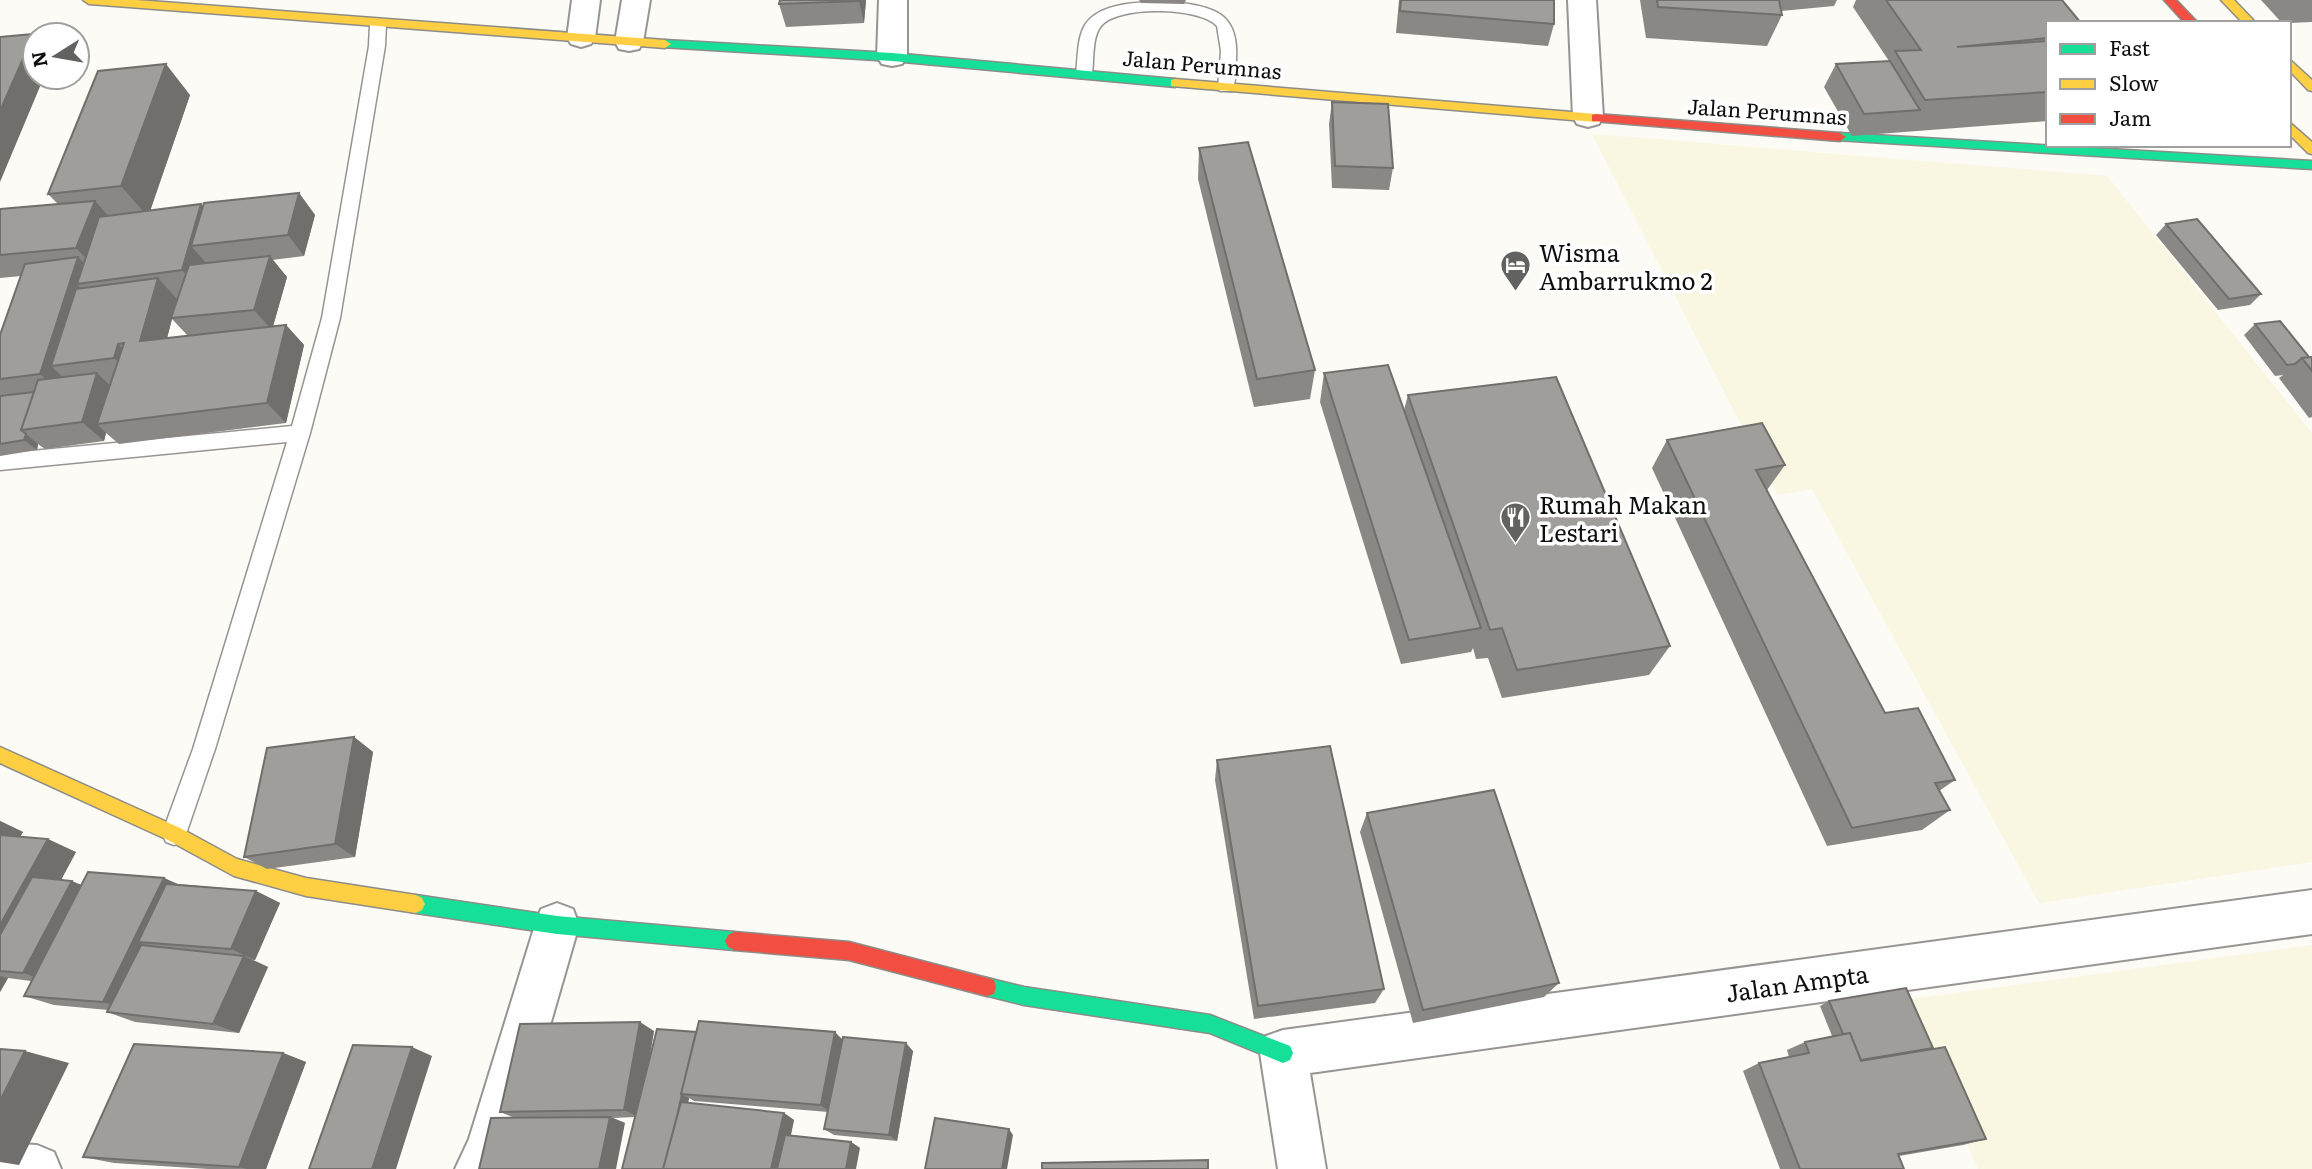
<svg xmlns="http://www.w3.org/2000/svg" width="2312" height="1169" viewBox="0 0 2312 1169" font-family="Literata,serif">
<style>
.farmland{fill:#f9f7e1}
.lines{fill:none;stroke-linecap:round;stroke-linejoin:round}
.lane-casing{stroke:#969593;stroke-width:3}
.street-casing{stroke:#969593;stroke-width:4}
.fast-casing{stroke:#8c8c89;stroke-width:3}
.slow-casing{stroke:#8c8c89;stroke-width:3}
.jam-casing{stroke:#8c8c89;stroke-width:3}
.lane{fill:#fffefe;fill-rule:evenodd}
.street{fill:#fffefe;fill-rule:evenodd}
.fast{fill:#16e098;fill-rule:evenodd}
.slow{fill:#ffcf43;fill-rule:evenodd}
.jam{fill:#f24e42;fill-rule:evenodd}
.wall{fill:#8a8884;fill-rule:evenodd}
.shaded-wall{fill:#706f6c}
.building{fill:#a09e9a;stroke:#706f6c;stroke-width:2}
.labels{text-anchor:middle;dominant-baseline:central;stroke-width:7;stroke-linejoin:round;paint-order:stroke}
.far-street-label{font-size:21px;fill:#0f0f0f;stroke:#fff}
.poi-label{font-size:24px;fill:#0f0f0f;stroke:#fff;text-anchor:start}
.street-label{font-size:24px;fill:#0f0f0f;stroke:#fff}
</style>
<rect width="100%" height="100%" fill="#fcfbf5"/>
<!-- farmland -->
<path class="farmland" d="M1592,134L2107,176L2312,433V862L2039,903L1812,489L1777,495Z
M2312,945V1169H1978L1904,1000Z"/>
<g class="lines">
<defs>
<path id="lane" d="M1174,2C1213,7 1239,12 1236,59C1236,69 1236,82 1232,91H1220L1218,87L1221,51L1217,26C1200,7 1118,5 1101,26C1092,37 1094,59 1092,74L1090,78H1078L1076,74C1078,59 1077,38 1085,25C1101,0 1148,2 1174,2Z
M378,19L386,24L385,46L340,318L310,433L215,749L186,834L182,842L174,845L166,842L162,834L193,749L287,442L0,470V454L292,426L322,318L369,46L370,24Z"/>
<path id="street" d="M572,0H600L595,38L591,44L581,47L571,44L567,38Z
M622,0H650L643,42L639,49L629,51L619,49L615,42Z
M879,0H907V57L902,64L892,66L882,64L877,57Z
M1568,0H1596L1603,117L1599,124L1588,127L1577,124L1573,117Z
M2312,890V934L1310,1073L1326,1169H1278L1260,1053L1266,1036L1283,1030Z
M557,903L573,909L579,925L514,1150L506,1169H455L469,1139L535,925L541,909Z
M0,1143L37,1145L54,1152L61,1169H0Z"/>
<path id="fast" d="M665,40L892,53L1175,79L1181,83L1175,87L892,61L661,47V41Z
M1840,133L2312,161V169L1836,140L1834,137Z
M416,895L557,916L734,932L740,935L743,941L740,947L734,950L557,934L416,913L410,910L407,904L410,898Z
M987,978L1024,987L1210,1015L1290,1046L1293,1053L1290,1060L1283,1063L1210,1033L1024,1005L980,994L978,987L980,980Z"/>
<path id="slow" d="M83,0H136L665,40L671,44L665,48L89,4Z
M2221,0H2234L2256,23H2243Z
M2289,59L2312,80V91L2308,90L2289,70Z
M1175,79L1596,114L1602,118L1596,122L1171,86V80Z
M2289,122L2312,142V154L2308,153L2289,134Z
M0,747L180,828L237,859L306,878L416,895L422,898L425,904L422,910L416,913L306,896L234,876L168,840L0,763Z"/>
<path id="jam" d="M2164,0H2176L2198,23H2185Z
M1596,114L1840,133L1846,137L1840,141L1592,121V115Z
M734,932L849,942L987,978L994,980L996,987L994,994L987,996L849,960L734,950L728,947L725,941L728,935Z"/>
</defs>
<!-- lane casing -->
<use href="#lane" class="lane-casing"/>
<!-- street casing -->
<use href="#street" class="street-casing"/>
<!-- fast casing -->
<use href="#fast" class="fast-casing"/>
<!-- slow casing -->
<use href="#slow" class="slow-casing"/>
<!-- jam casing -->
<use href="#jam" class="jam-casing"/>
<!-- lane -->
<use href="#lane" class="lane"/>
<!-- street -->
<use href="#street" class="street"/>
<!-- fast -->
<use href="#fast" class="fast"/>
<!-- slow -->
<use href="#slow" class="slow"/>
<!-- jam -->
<use href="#jam" class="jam"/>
</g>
<!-- wall -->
<path class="wall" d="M780,0H866L864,23L786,27L779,4Z
M1139,0H1186L1184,4L1141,3Z
M1399,0H1554V24L1548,46L1396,33Z
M1640,0H1837L1834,6L1781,11L1782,15L1767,46L1646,38Z
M1856,0H2062L2048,23V121L1852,136L1824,87L1836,64L1889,61L1853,7Z
M2261,0H2312V22L2289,23H2282Z
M190,95L150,211L201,204L203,207L299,193L315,215L304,256L272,260L287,277L273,326L286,325L304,345L286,423L119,444L106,433L104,441L45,449L38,444L37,450L0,456V396H1L0,395V333L21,276L0,278V209L58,204L48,194ZM172,319L188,336L167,338Z
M1332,102L1393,168L1389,190L1332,188L1329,124Z
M1199,148L1315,370L1310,399L1254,407L1198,179Z
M2166,224L2261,294L2250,305L2218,310L2156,235Z
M2255,324L2309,357H2312V417L2309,418L2279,378L2283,375L2275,376L2244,335Z
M1324,373L1404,410L1408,395L1670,646L1649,675L1502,698L1488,658L1476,659L1473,648L1471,652L1401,664L1320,402Z
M1667,440L1785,465L1767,490L1885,713L1955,780L1939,791L1950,810L1922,830L1827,846L1652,468Z
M354,737L373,752L355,857L267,869L244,857Z
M1217,760L1384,989L1375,1003L1254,1019L1215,780Z
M1367,813L1559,983L1544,997L1413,1023L1360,832Z
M0,821L23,832L20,836L76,852L61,880L81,885L164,878L178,884L256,891L280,903L255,960H253L268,967L239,1033L135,1022L107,1012L108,1010L54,1005L24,996L31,981L8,978L0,992Z
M1829,1001L1933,1048L1986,1139L1963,1145L1899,1156L1904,1169H1780L1743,1071L1759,1063L1789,1057L1787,1050L1805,1042L1832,1036L1820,1006Z
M654,1031L648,1066L842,1040L913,1051L897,1141L834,1135L824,1129L828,1112L694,1101L689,1098L688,1103L784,1113L794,1120L791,1135L851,1142L860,1148L635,1117L613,1118L625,1123L515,1118L500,1112Z
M283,1053L306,1062L266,1169H208L114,1163L83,1157Z"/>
<!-- shaded-wall -->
<path class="shaded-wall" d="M859,0H866L864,23L859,1Z
M34,34L35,35V77H44L0,182V111Z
M166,64L190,95L148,217L121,186Z
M299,193L315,215L304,256L288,235Z
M95,201L114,222L96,269L76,248Z
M201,204L219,226L191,246L208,265L201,291L182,270Z
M270,256L287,277L272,330L254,310Z
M78,257L98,278L77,284L92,299L51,366L67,381L63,394L40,374Z
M158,278L177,299L161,362L140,341Z
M286,325L304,345L286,423L267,403Z
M118,344L138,364L135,378L114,358Z
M97,373L118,393L97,424L106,433L104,441L82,422Z
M26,434L38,444L37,450L24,440Z
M354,737L373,752L355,857L335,844Z
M0,821L23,832L0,872Z
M48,839L76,852L11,972L0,971V925Z
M164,878L189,890L138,942L160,951L131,1012L103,1002Z
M72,881L100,893L53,983L23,973Z
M256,891L280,903L255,960L231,949Z
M244,956L268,967L239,1033L213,1024Z
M0,976L8,978L0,992Z
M640,1022L654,1031L639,1117L624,1110Z
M835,1032L844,1041L830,1112L821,1105Z
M906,1043L913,1051L897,1141L889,1135Z
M412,1047L432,1056L396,1169H372Z
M25,1051L69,1063L19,1165L0,1162V1101Z
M283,1053L306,1062L266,1169H247L239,1167Z
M682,1095L689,1098L673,1169H665Z
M784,1113L794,1120L783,1169H771Z
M610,1117L625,1123L616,1169H599Z
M1009,1129L1013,1135L1007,1169H1002Z
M851,1142L860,1148L856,1169H846Z"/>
<!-- building -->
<path class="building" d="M780,0H859V1L779,4Z
M1401,0H1554V24L1400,11Z
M1657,0H1779L1782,15L1658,7Z
M1886,0H2062L2081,23H2048V38L1957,47L2048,41V92L1925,100L1895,51L1921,50Z
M34,34L0,111V37Z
M1890,61L1920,110L1864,114L1836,64Z
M166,64L121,186L48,194L98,71Z
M1332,102L1388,104L1393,168L1335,166Z
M1248,142L1315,370L1257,379L1199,148Z
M299,193L288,235L191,246L204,203Z
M95,201L76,248L0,255V209Z
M201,204L182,270L77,284L99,217Z
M2197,219L2261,294L2229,299L2166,224Z
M270,256L254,310L171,318L189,265Z
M78,257L40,374L0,379V335L25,264Z
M158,278L140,341L286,325L267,403L97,424L124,343L118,344L114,358L51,366L76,289Z
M2280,321L2309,357L2302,358L2295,364L2287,365L2255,324Z
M2312,357V371L2302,358Z
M1388,365L1481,628L1409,640L1324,373Z
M97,373L82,422L21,430L38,380Z
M1556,377L1670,646L1517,670L1502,628L1490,630L1408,395Z
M34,392L21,430L26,434L24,440L0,444V396Z
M1762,423L1785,465L1756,470L1885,713L1918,708L1955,780L1935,783L1950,810L1852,828L1667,440Z
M354,737L335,844L244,857L267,748Z
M1330,746L1384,989L1258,1006L1217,760Z
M1494,790L1559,983L1423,1010L1367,813Z
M0,835L48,839L0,925Z
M88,872L164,878L103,1002L24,996Z
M32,877L72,881L23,973L0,971V935Z
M166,884L256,891L231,949L138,942Z
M141,945L244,956L213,1024L107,1012Z
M1906,988L1933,1048L1861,1060L1850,1033L1843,1034L1829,1001Z
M699,1021L835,1032L821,1105L681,1094Z
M640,1022L624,1110L500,1112L520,1024Z
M657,1029L696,1032L681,1094H682L677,1116L663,1169H622Z
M1850,1033L1861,1061L1945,1047L1986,1139L1898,1154L1904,1169H1800L1759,1063L1809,1053L1805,1042Z
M843,1037L906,1043L889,1135L824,1129Z
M134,1044L283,1053L239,1167L83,1157Z
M353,1045L412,1047L372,1169H309Z
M0,1049L25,1051L0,1101Z
M681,1102L784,1113L771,1169H663Z
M610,1117L599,1169H479L491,1118Z
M935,1118L1009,1129L1002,1169H925Z
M785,1135L851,1142L846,1169H777Z
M1208,1160V1169H1042V1163Z"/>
<!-- icons -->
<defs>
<symbol id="hotel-pin" viewBox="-11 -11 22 30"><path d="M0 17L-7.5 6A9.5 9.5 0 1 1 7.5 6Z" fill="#626260" stroke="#fff"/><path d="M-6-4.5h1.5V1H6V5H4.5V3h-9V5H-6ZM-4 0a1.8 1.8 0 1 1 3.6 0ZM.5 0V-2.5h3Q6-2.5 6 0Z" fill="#fff"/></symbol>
<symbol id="restaurant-pin" viewBox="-11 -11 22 30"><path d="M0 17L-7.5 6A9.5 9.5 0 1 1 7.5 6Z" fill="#626260" stroke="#fff"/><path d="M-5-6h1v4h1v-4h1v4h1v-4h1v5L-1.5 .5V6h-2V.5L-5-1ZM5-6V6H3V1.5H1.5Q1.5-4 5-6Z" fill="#fff"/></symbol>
</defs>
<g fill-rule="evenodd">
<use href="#hotel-pin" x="1498" y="248" width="35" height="47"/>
<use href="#restaurant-pin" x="1498" y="500" width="35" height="47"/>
</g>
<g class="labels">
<!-- far-street labels -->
<g class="far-street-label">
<text transform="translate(1202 63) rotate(5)">Jalan Perumnas</text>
<text transform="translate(1767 110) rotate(4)">Jalan Perumnas</text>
</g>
<!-- poi labels -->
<g class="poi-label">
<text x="1539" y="251">Wisma<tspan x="1539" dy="28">Ambarrukmo 2</tspan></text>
<text x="1539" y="503">Rumah Makan<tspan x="1539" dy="28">Lestari</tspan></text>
</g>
<!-- street labels -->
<g class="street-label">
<text transform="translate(1797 982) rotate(-8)">Jalan Ampta</text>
</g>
</g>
<!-- legend -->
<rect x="2046" y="21" width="245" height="126" fill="#ffffff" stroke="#9f9f9f" stroke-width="2"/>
<rect x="2060" y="44" width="35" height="10" fill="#16e098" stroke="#9f9f9f" stroke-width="2"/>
<text x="2109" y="56" font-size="21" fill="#0f0f0f">Fast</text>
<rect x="2060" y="79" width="35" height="10" fill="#ffcf43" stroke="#9f9f9f" stroke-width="2"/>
<text x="2109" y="91" font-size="21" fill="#0f0f0f">Slow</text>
<rect x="2060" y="114" width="35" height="10" fill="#f24e42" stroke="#9f9f9f" stroke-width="2"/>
<text x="2109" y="126" font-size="21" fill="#0f0f0f">Jam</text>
<!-- north arrow -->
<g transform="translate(56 56) rotate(259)"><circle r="33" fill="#ffffff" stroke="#9f9f9f" stroke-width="2"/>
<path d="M0-5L12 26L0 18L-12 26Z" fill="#626260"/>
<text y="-10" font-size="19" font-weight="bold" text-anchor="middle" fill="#0f0f0f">N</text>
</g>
</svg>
